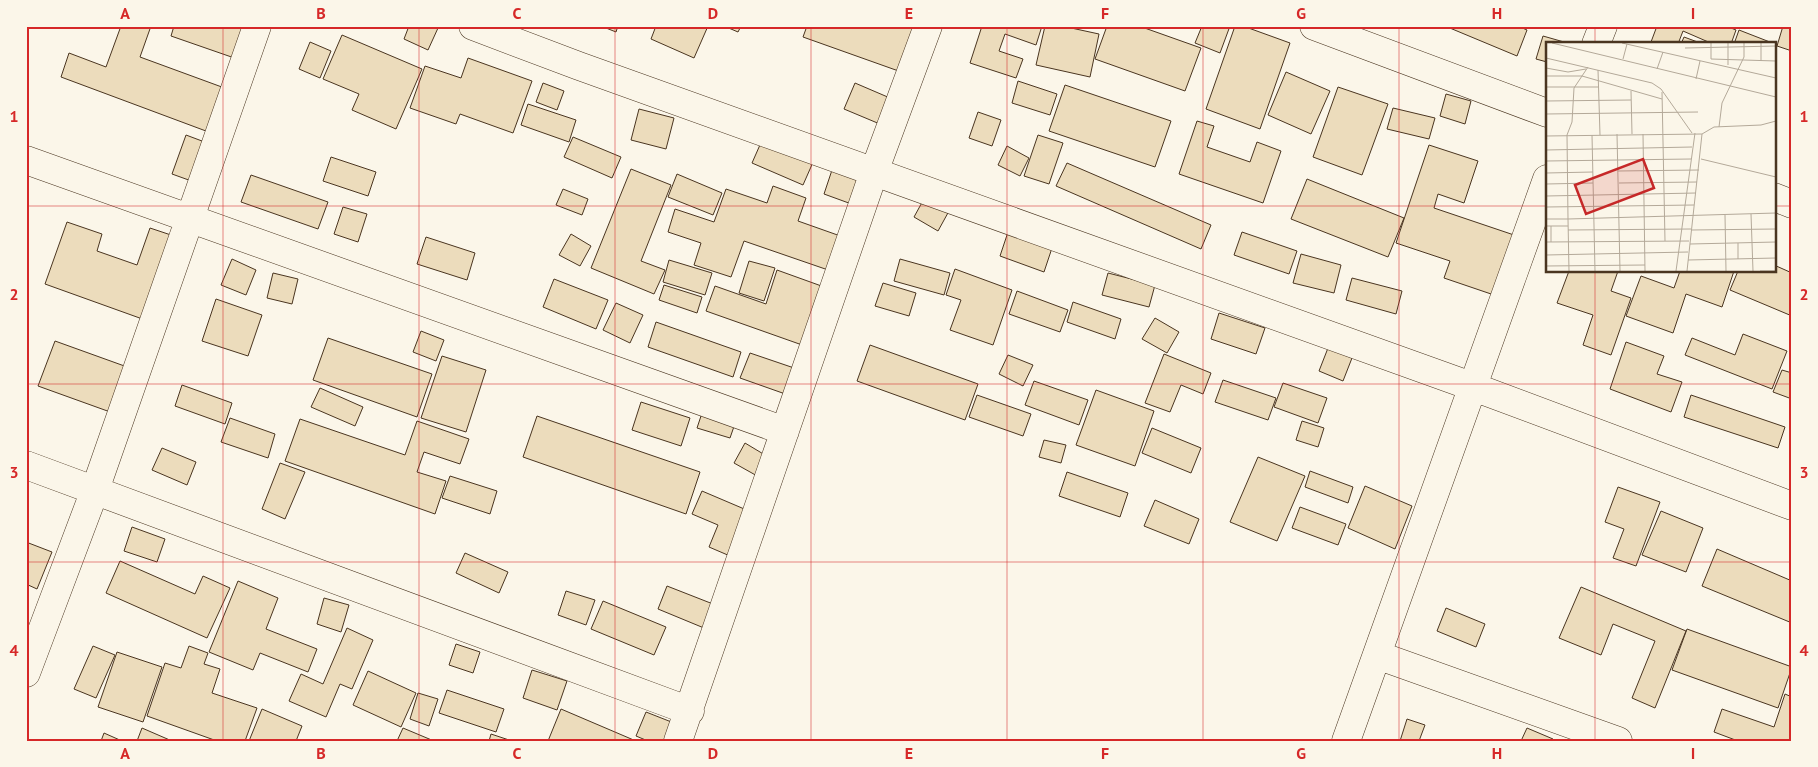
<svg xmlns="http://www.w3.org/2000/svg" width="1818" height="767" viewBox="0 0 1818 767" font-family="'PT Sans',sans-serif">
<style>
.building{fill:#ecdcbc;stroke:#4a3520}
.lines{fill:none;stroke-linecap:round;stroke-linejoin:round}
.street-casing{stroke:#4a3520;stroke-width:29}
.street{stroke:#fbf6e9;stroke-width:28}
.grid{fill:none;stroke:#d62828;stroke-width:1;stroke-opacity:0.55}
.inset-road{fill:none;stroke:#b4a999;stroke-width:1}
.view{fill:#c62828;fill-opacity:0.15;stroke:#c62828;stroke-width:2.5}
.inset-edge{fill:none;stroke:#4a3520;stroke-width:2.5}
.neatline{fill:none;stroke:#d62828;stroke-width:2}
.grid-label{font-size:16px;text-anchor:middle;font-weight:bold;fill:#d62828}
</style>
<rect width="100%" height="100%" fill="#fbf6e9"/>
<!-- building -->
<path class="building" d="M121,26H151L140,57L230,90L214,134L61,77L69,53L106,67Z
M174,26H255L243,61L171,36Z
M409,26H433L438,28L428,50L404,39Z
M601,26H618L616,32Z
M656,26H708L694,58L651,39Z
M724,26H741L738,32Z
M807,26H924L907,74L803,37Z
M982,26H1042L1036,45L1005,34L999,51L1023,59L1016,78L970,63Z
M1045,26H1062L1099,34L1090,77L1036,65Z
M1107,26H1139L1201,48L1185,91L1095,59Z
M1202,26H1230L1220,53L1195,43Z
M1235,26H1243L1290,43L1260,129L1206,109Z
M1445,26H1518L1527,30L1517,56Z
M1657,26H1726L1736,30L1731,44H1713L1683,31L1678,44H1656L1651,42Z
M1783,26L1792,29V51L1777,46Z
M1739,30L1775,44L1774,47V44H1734Z
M342,35L422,69L396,129L352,110L359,94L323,79Z
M1543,36L1571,44H1547V62L1536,59Z
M1684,37L1703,44H1681Z
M310,42L331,51L320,78L299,69Z
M468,58L532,81L513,133L460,114L456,124L410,108L425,66L461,78Z
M1286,72L1330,91L1311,134L1268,115Z
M1018,81L1057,94L1050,115L1012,103Z
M543,83L564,91L557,110L536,102Z
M855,83L897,101L887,127L844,109Z
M1065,85L1171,121L1155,167L1049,131Z
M1338,87L1388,104L1362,175L1313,157Z
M1446,94L1471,101L1465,124L1440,116Z
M528,104L576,120L569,142L521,125Z
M1393,108L1435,118L1429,139L1387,129Z
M639,109L674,118L666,149L631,140Z
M978,112L1001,120L992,146L969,138Z
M1197,121L1214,126L1207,147L1250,162L1257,142L1281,151L1263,203L1179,174Z
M186,135L210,144L197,183L172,174Z
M1038,135L1063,143L1049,184L1024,176Z
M573,137L621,157L612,178L564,157Z
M763,138L814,160L803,185L752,163Z
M1429,145L1478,161L1464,203L1438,194L1434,208L1517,236L1497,296L1444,278L1450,261L1396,243Z
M1007,146L1029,158L1020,176L998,165Z
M331,157L376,172L368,196L323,181Z
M1067,163L1211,225L1201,249L1056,186Z
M833,167L867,179L857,206L824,194Z
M631,169L671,185L641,261L665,270L654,294L591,268Z
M677,174L722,193L713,215L668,197Z
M251,175L328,202L318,229L241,202Z
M1307,179L1404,218L1388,257L1291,219Z
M773,186L806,198L798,221L846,238L834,272L744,241L731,277L694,265L701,243L668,232L675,209L714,222L726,189L767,203Z
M563,189L588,199L582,215L556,205Z
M925,197L949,211L938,231L914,217Z
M343,207L367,214L358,242L334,234Z
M67,222L102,234L97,251L137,265L150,228L177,237L148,321L45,284Z
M1008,232L1052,248L1044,272L1000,256Z
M1242,232L1297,251L1289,274L1234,255Z
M571,234L591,246L580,266L559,255Z
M426,237L475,253L467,280L417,264Z
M1301,254L1341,265L1334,293L1293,283Z
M232,259L256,270L246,295L221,285Z
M900,259L950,273L944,295L894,281Z
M669,260L712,273L705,295L663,282Z
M749,261L775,268L764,301L739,293Z
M1774,265L1792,273V316L1730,290L1738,271H1774Z
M955,269L1012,290L993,345L950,330L961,300L946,295Z
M777,270L827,288L805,346L706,311L715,286L766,304Z
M1569,271H1618L1611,291L1631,298L1611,355L1583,345L1593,315L1557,303Z
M1680,271H1734L1722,307L1686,294L1673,333L1626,316L1641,276L1674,288Z
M273,273L298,279L292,304L267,298Z
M1108,273L1155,285L1149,307L1102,295Z
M1352,278L1402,291L1396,314L1346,300Z
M554,279L608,300L596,329L543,307Z
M883,283L916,293L909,316L875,306Z
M664,285L702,297L697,313L659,300Z
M1017,291L1068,310L1060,332L1009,314Z
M216,299L262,315L248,356L202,341Z
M1073,302L1121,319L1115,339L1067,322Z
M616,303L643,315L630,343L603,330Z
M1219,313L1265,328L1256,354L1211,339Z
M1155,318L1179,332L1167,353L1142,339Z
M656,322L741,352L733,377L648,347Z
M421,331L444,340L436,361L413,352Z
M1743,334L1787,351L1772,389L1685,355L1692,338L1735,355Z
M328,338L432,374L417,417L313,380Z
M55,341L130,368L113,413L38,386Z
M1626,342L1664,356L1657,374L1682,382L1671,412L1610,389Z
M870,345L978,384L965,420L857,381Z
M1328,348L1352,358L1343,381L1319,371Z
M750,353L800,370L791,396L740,378Z
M1164,354L1211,373L1203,394L1181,385L1170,412L1145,403Z
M1008,355L1033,365L1023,386L999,374Z
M442,356L486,370L466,432L421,418Z
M1782,370L1792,373V399L1773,392Z
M1223,380L1276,398L1268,420L1215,402Z
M1034,381L1088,400L1079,425L1025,405Z
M1283,383L1327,398L1318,423L1274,407Z
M182,385L232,403L225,424L175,406Z
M320,388L363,407L355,426L311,407Z
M1096,390L1154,411L1135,466L1076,445Z
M977,395L1031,414L1023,436L969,417Z
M1691,395L1785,427L1778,448L1684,417Z
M706,401L739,412L730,438L697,428Z
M641,402L690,418L681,446L632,430Z
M537,416L700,472L686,514L523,457Z
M230,418L275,434L268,458L221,442Z
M300,419L405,455L417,421L469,439L460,464L424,452L417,472L446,481L435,514L285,461Z
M1302,421L1324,428L1318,447L1296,440Z
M1152,428L1201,448L1191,473L1142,453Z
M1044,440L1066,445L1061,463L1039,457Z
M745,443L770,458L759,477L734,463Z
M162,448L196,462L187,485L152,470Z
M1258,457L1305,476L1277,541L1230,522Z
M280,463L305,472L285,519L262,509Z
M1310,471L1353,487L1348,503L1305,487Z
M1067,472L1128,493L1120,517L1059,496Z
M450,476L497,491L490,514L442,498Z
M1365,486L1412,506L1395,549L1348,528Z
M1618,487L1660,502L1636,566L1613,558L1624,529L1605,522Z
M702,491L749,511L730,556L709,547L718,525L692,514Z
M1155,500L1199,519L1189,544L1144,526Z
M1300,507L1346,524L1338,545L1292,528Z
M1661,511L1703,528L1686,572L1642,555Z
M132,527L165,539L157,562L124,551Z
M26,542L52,552L37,589L26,584Z
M1717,549L1792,581V623L1702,586Z
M465,553L508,572L499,593L456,573Z
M120,561L195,594L203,576L230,588L207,638L106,593Z
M238,581L278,598L266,629L317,649L308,672L260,653L253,670L209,652Z
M667,586L713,604L704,628L658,609Z
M1581,587L1686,631L1655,708L1632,698L1655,641L1613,624L1601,655L1559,638Z
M566,591L595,600L586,625L558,615Z
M324,598L349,605L341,632L317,624Z
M603,601L666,627L654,655L591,629Z
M1446,608L1485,624L1476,647L1437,631Z
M347,628L373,640L352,689L340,684L326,717L289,701L301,674L323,684Z
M1687,629L1792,667L1778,708L1672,670Z
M456,644L480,652L473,673L449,665Z
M93,646L115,655L96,698L74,689Z
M189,646L208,653L204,664L220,669L212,693L257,708L245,741H217L147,716L165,663L181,668Z
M117,652L162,667L143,722L98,707Z
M532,670L567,681L557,710L523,698Z
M368,671L416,693L401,727L353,705Z
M447,690L504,709L496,732L439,713Z
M418,693L438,699L429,726L410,719Z
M1785,694L1792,697V741H1738L1714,732L1722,709L1774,727Z
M262,709L302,726L296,741H249Z
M561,709L636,741H548Z
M646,712L674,723L667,741H648L636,736Z
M1407,719L1425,725L1419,741H1400Z
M142,728L172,741H137Z
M403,728L434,741H397Z
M1527,728L1553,739L1552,741H1521Z
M104,733L122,741H101Z
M491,734L512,741H489Z"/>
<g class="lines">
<defs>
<path id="street" d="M473,26L579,66L1471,386L1792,506
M1314,26L1547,113
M1596,44L1603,26
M26,160L785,431
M1774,197L1792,204
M26,465L690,711
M1377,655L1618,741
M26,673L95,490L257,26
M678,741L874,172L928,26
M1346,741L1547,179"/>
</defs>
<!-- street casing -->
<use href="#street" class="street-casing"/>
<!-- street -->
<use href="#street" class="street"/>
</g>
<!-- grid -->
<path class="grid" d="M223,26V741M419,26V741M615,26V741M811,26V741M1007,26V741M1203,26V741M1399,26V741M1595,26V44M26,206H1547M1774,206H1792M1595,271V741M26,384H1792M26,562H1792"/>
<!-- overview -->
<g transform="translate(1546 42)">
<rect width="230" height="230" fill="#fbf6e9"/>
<path class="inset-road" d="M6,1L230,55M76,1L230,36M165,1V17M182,1V23M215,1V19M139,6L230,4M0,16L106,41L115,47L146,91M77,17L81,2M165,17L230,19M0,26L22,30L40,27M111,27L117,10M52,28L54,93M0,34H36L116,57M150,37L154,19M0,45H52M85,49L86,92M116,50L119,199M0,59L85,58M0,72L152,70M173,85L176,61L198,15V1M71,92L74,229M97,92L99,229M156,92L168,85L215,83L230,79M46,93L49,229M0,94L156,92L141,229M0,108L146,105M155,117L230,135M0,119L145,117M72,129L153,128M0,131L47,130M73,141L151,140M0,142L47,141M0,154L150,151M0,165L148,163M205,172L207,229M179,173L180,229M0,177H22L21,93L26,80L28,46L42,25M0,184H22M5,184V200M22,188L145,187M145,188L230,187M0,200L143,199M144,202L230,200M0,213L142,210M192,217V201M142,218L230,216M0,224L99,223M23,229L22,177L230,171M130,229L149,91M214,229H230"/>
<path class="view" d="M97,117L108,146L40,172L29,143Z"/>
<rect width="230" height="230" class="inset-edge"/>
</g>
<!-- border -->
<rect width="1818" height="767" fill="none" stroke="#fbf6e9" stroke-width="55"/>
<rect x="28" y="28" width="1762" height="712" class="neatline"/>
<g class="grid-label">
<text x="125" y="19">A</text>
<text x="321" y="19">B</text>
<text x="517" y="19">C</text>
<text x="713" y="19">D</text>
<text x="909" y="19">E</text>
<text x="1105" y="19">F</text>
<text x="1301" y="19">G</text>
<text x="1497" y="19">H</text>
<text x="1693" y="19">I</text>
<text x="14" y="122">1</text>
<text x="1804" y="122">1</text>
<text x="14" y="300">2</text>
<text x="1804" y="300">2</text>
<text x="14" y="478">3</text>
<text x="1804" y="478">3</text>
<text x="14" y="656">4</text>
<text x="1804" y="656">4</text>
<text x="125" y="759">A</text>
<text x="321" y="759">B</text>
<text x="517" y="759">C</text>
<text x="713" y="759">D</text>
<text x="909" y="759">E</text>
<text x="1105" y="759">F</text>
<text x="1301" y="759">G</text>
<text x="1497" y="759">H</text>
<text x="1693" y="759">I</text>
</g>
</svg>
